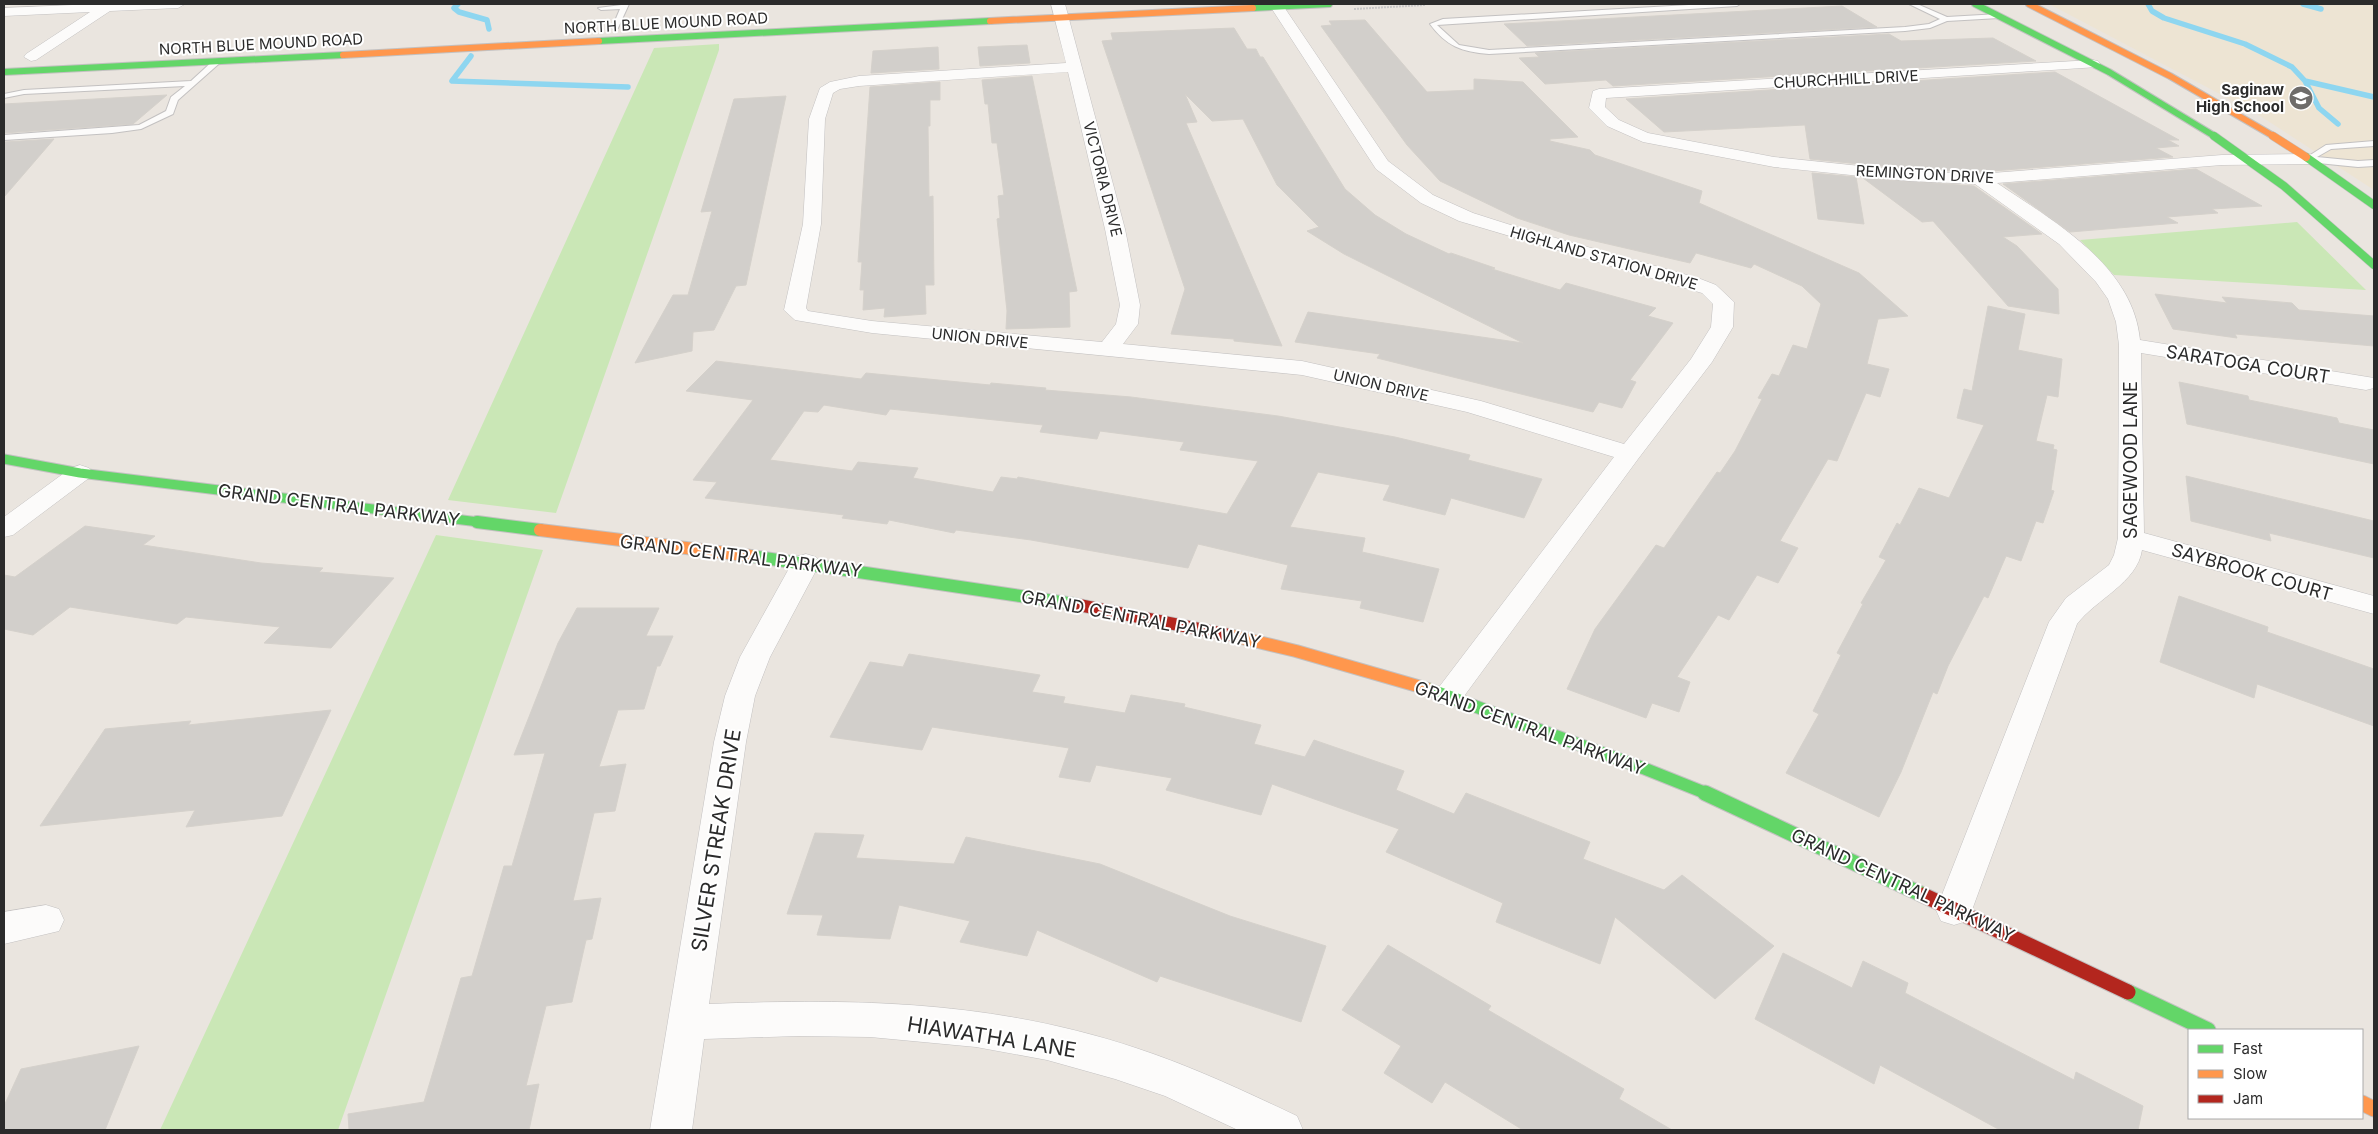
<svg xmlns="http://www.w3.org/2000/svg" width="2378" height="1134" viewBox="0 0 2378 1134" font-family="Inter,sans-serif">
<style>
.education{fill:#ede4d3}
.green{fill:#cae7b6}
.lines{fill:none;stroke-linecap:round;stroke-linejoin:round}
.stream{stroke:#8ed6f0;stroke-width:5.5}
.building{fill:#d2cfcb;stroke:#d5d1cb;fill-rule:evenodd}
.lane-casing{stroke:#c3c1c1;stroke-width:2}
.street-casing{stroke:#c3c1c1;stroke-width:1}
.fast-far4-casing{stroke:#c3c1c1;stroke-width:8}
.fast-far3-casing{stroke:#c3c1c1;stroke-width:9}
.fast-far2-casing{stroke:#c3c1c1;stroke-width:11}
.fast-far1-casing{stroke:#c3c1c1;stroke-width:14}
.fast-casing{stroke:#c3c1c1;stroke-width:17}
.slow-far3-casing{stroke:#c3c1c1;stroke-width:8}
.slow-far2-casing{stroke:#c3c1c1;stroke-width:9}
.slow-far1-casing{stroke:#c3c1c1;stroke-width:14}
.slow-casing{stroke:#c3c1c1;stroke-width:17}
.jam-far1-casing{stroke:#c3c1c1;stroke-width:14}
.jam-casing{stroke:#c3c1c1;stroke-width:17}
.path{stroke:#c8c7c7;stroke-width:2;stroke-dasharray:2 1;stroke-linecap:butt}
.lane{fill:#fcfbfa;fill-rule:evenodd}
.street{fill:#fcfbfa;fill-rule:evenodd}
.fast-far4{stroke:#63d668;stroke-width:6}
.fast-far3{stroke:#63d668;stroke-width:8}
.fast-far2{stroke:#63d668;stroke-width:9}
.fast-far1{stroke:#63d668;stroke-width:12}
.fast{stroke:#63d668;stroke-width:15}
.slow-far3{stroke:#ff974d;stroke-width:6}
.slow-far2{stroke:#ff974d;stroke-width:8}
.slow-far1{stroke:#ff974d;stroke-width:12}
.slow{stroke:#ff974d;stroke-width:15}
.jam-far1{stroke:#b3261e;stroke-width:12}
.jam{stroke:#b3261e;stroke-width:15}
.labels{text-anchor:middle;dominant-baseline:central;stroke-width:4;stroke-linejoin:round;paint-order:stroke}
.far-street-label{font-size:15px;fill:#2b2b2b;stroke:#fff}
.far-poi-label{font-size:15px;font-weight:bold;fill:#2b2b2b;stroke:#fff;text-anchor:end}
.street-label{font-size:18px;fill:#2b2b2b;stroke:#fff}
.near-street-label{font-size:21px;fill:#2b2b2b;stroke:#fff}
</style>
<rect width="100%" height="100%" fill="#eae5df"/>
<!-- education -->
<path class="education" d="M2049,4H2374V190L2254,112Z"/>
<!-- green -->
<path class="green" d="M719,44V50L556,513L448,500L654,48Z
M2297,222L2366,290L2114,275L2080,240Z
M436,535L543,550L338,1130H160Z"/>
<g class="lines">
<!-- stream -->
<path class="stream" d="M458,4L454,8L459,12L487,20L489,29
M2148,4L2152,11L2164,18L2245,44L2292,67L2305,81L2319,108L2338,124
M2303,4L2321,9
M471,56L452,81L628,87
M2305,81L2374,97"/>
</g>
<!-- building -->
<path class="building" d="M1842,6L1877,27L1527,46L1504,24Z
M1365,20L1427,92L1474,90V79L1523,82L1578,137L1550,139V141L1590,150L1595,155L1702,191L1699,203L1859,273L1908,316L1878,319L1867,364L1889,369L1880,397L1866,393L1837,461L1828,459L1780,541L1798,548L1778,583L1757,575L1729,620L1718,615L1677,677L1690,682L1679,712L1652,703L1646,718L1567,689L1595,629L1656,545L1664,548L1717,472L1720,473L1735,451L1762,399L1758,398L1772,374L1779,376L1793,345L1807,349L1821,304L1802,286L1754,264L1751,268L1696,253L1690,263L1569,235L1517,218L1440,181L1407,145L1321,26L1332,25L1329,21Z
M1234,28L1247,49H1256L1260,57H1263L1345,189L1375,215L1406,234L1449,254L1451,253L1495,268L1492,269L1560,290L1566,283L1656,308L1648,316L1673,323L1630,380L1636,382L1622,408L1599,402L1593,412L1377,358L1380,354L1295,342L1308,312L1523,343L1344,254L1307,231L1319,227L1277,185L1243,119L1212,121L1185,94L1197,122L1186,123L1282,346L1234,341V339L1171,334L1185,289L1102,41L1113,40L1111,33Z
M1889,34L1901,41L1993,38L2036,61L1613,86L1606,80L1545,84L1519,58L1539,57L1535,53Z
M1027,45L1030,63L980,66L978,47Z
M938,47L939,69L871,73L873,51Z
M2055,72L2179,140H2168L2179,146L2156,148L2173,157L1979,172L1909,169L1810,159L1805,125L1664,132L1626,99Z
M1032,76L1077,291L1069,292L1070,327L1006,329L1007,311L997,219L1000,218L998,196L1004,195L997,143H992L988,104H985L982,80Z
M940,82V100H930V126H928L929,197L933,196L934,285H925L926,314L884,317L885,308L863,310L864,290H860L862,262H858L870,87Z
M167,95L133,124L4,133V104Z
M786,96L746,285L736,286L714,330L693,332L692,351L635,363L673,295H688L712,211L701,212L734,99Z
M54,139L4,197V142Z
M2196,169L2262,206L2212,209L2218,213L2167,217L2178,223L2070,232L2003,184Z
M1812,173L1856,177L1864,224L1818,219Z
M1863,178L1974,186L2042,234L2003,237L2017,246L2058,289L2059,314L2008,306L1933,221L1922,222Z
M2155,294L2227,303L2222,297L2292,303L2299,310L2374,316V346L2235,334L2237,338L2173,329Z
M1988,306L2025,314L2018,350L2062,359L2058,397L2047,395L2036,441L2054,445L2053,449L2057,450L2051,490L2054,491L2043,523L2036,521L2021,561L2006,556L1988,598L1984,596L1948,666L1937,694L1933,692L1901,772L1879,817L1786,773L1819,714L1813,711L1841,655L1837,653L1863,604L1861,603L1886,560L1879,557L1897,523L1900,525L1919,488L1949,498L1984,425L1957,418L1964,389L1972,391Z
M716,361L861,379L866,373L990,385L991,383L1046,388L1045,390L1131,397L1278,416L1395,437L1470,455L1468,460L1542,479L1524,518L1451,498L1445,515L1383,500L1390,485L1318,472L1290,527L1365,538L1362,552L1439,569L1423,622L1360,608L1362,601L1281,589L1288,565L1198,544L1188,568L1031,540L956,530L954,533L889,520L887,524L842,518L844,515L705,498L717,482L693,480L753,400L686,391ZM824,405L886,415L890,409L1043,425L1040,432L1097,439L1100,431L1184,442L1180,450L1258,461L1227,514L1018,477L1017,479L1001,477L993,492L913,478L918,468L858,462L852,471L770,460L804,411L818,412Z
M2179,382L2248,396L2249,400L2337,418L2339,423L2374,430V464L2187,424Z
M2186,476L2374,521V558L2269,533L2271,541L2191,521Z
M85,526L155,536L143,545L261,563L323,568L319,572L394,578L331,648L264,643L280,627L186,617L177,624L70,607L33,635L4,629V575L15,577Z
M2179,596L2268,627L2267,632L2374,669V726L2257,684L2254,698L2160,662Z
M577,608H659L646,636H673L660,666H657L644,709L618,710L599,767L626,764L615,811L594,813L573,901L601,898L592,939L586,940L572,1002L546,1006L526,1086L539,1084L529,1130H349L348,1114L424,1102L461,978L472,976L504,866H512L545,753L514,755L558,643Z
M909,654L1040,675L1032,692L1065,697L1063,703L1125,713L1131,695L1185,704L1184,707L1261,725L1254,744L1305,757L1314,740L1404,771L1396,790L1454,814L1466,793L1590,842L1583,859L1664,890L1682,875L1774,946L1715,999L1615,917L1600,964L1496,922L1503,903L1386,852L1399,829L1272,784L1261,815L1166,790L1172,778L1096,765L1090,782L1059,777L1069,748L932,727L922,750L830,737L870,662L903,667Z
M331,710L282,816L186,827L195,810L40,826L105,729L191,721L188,725Z
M815,833L864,835L856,858L954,864L966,837L1100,864L1230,916L1326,946L1301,1022L1160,976L1157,982L1037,930L1027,956L960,942L970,921L899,905L890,939L817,935L823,915L787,914Z
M1388,945L1491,1006L1488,1010L1624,1089L1619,1099L1672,1130H1523L1445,1082L1432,1103L1384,1073L1401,1046L1342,1010Z
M1783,953L1852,988L1863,961L1908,983L1905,993L2074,1080L2076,1072L2143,1106L2138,1130H2000L1880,1065L1874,1084L1755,1019Z
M139,1046L105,1130H4V1106L21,1069Z"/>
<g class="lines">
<defs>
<path id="lane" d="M629,4L618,28L615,30L612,28L620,9L601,10L598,8Z
M1706,4H1740L1737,6L1437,25L1459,45L1489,50L1905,27L1929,24L1940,19L1909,4H1917L1947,17L1999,14L2002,16L1999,18L1947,21L1930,28L1905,31L1489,54C1462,52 1446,46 1430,24L1443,19Z
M215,59L222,61L178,100L173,114L141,129L112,133L4,140V135L139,125L166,111L171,97L185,86L24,94L4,98V94L24,90L191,81Z
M2374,141V146L2331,149L2317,157L2358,161L2374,160V166L2358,167L2308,162L2304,159L2326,145Z"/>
<path id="street" d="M96,4H185L178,8L110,11L36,60L31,61L24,57L26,54L90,12L4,16V8Z
M1051,4H1065L1125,229L1140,305L1138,324L1123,344L1302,361L1481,401L1624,444L1691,359L1711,327L1713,304L1702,293L1459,221L1421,203L1376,169L1270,6L1272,4H1282L1388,161L1433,195L1473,213L1520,228L1698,278L1716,285L1734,302L1733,327L1712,362L1638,459L1459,703L1448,706L1437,703L1433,695L1614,457L1467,412L1302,375L872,333L795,320L784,310L803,224L809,119L820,88L830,82L859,76L1066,63ZM1068,72L1105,229L1120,305L1116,324L1102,342L872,321L808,311L806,308L821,224L825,119L833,93L840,89L859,86Z
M2093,60L2098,61L2100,64L2098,67L1606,98L1605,107L1619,120L1648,133L1774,157L1909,171L1979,174L2222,155L2308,154L2314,155L2317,159L2314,163L2308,164L2222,165L1997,183C2053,221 2133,265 2140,340L2374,378V388L2366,390L2141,353L2144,533L2374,596V614L2142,550C2137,583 2096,599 2077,624L1972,910L1967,921L1954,925L1941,921L1936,910L2049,622L2066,598L2109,565L2114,555L2118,538L2119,345L2116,322L2108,299L2096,282L2059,244L1975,184L1909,181L1774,167L1643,142L1607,126L1589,108L1593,91L1599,89Z
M80,465L89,468L93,473L89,478L13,535L4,537V517L71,468Z
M806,554L816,557L820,563L770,657L755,696L746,742L709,1004C857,998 994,1001 1136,1048C1191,1066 1244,1091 1297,1116L1303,1130H1238L1165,1096L1115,1079L1047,1060L976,1047L870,1037L798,1036L704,1039L692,1130H650L714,742L725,696L740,657L792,563L796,557Z
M46,905L59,909L64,920L59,931L4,944V912Z"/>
<path id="fast-far4" d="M1975,4L2109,72L2216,137
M1253,8L1329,4
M599,41L990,21
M4,72L343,55"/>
<path id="fast-far3" d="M2214,136L2284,186L2374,265
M2306,157L2374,205"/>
<path id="fast-far2" d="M4,459L80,473L487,523"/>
<path id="fast-far1" d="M477,522L540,530
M751,556L1074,604
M1428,689L1643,768L1708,794"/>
<path id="fast" d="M1705,793L1923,895
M2128,992L2208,1030"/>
<path id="slow-far3" d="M2029,4L2170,76L2275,137
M990,21L1253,8
M343,55L599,41"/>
<path id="slow-far2" d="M2273,136L2306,157"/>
<path id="slow-far1" d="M540,530L751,556
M1229,635L1296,651L1428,689"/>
<path id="slow" d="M2362,1103L2374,1109"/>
<path id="jam-far1" d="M1074,604L1229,635"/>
<path id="jam" d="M1923,895L2128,992"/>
</defs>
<!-- lane casing -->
<use href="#lane" class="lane-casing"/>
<!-- street casing -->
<use href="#street" class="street-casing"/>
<!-- fast-far4 casing -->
<use href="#fast-far4" class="fast-far4-casing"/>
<!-- fast-far3 casing -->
<use href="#fast-far3" class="fast-far3-casing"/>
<!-- fast-far2 casing -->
<use href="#fast-far2" class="fast-far2-casing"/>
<!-- fast-far1 casing -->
<use href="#fast-far1" class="fast-far1-casing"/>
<!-- fast casing -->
<use href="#fast" class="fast-casing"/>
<!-- slow-far3 casing -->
<use href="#slow-far3" class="slow-far3-casing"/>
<!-- slow-far2 casing -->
<use href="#slow-far2" class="slow-far2-casing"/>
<!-- slow-far1 casing -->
<use href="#slow-far1" class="slow-far1-casing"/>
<!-- slow casing -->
<use href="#slow" class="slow-casing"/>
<!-- jam-far1 casing -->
<use href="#jam-far1" class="jam-far1-casing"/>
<!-- jam casing -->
<use href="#jam" class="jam-casing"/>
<!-- path -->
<path class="path" d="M1354,9L1425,5"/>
<!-- lane -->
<use href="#lane" class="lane"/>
<!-- street -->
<use href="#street" class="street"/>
<!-- fast-far4 -->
<use href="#fast-far4" class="fast-far4"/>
<!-- fast-far3 -->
<use href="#fast-far3" class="fast-far3"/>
<!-- fast-far2 -->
<use href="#fast-far2" class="fast-far2"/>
<!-- fast-far1 -->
<use href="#fast-far1" class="fast-far1"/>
<!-- fast -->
<use href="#fast" class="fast"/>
<!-- slow-far3 -->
<use href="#slow-far3" class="slow-far3"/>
<!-- slow-far2 -->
<use href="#slow-far2" class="slow-far2"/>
<!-- slow-far1 -->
<use href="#slow-far1" class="slow-far1"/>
<!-- slow -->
<use href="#slow" class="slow"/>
<!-- jam-far1 -->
<use href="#jam-far1" class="jam-far1"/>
<!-- jam -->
<use href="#jam" class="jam"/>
</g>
<!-- icons -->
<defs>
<symbol id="school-disc" viewBox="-11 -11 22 22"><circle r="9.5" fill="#6e6c6a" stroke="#fff"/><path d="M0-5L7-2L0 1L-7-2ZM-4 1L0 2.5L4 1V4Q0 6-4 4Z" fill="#fff"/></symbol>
</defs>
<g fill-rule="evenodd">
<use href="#school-disc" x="2287" y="84" width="28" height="28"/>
</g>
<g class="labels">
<!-- far-street labels -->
<g class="far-street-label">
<text transform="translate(666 23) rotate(-3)">NORTH BLUE MOUND ROAD</text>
<text transform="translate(261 44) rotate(-3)">NORTH BLUE MOUND ROAD</text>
<text transform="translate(1846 79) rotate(-3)">CHURCHHILL DRIVE</text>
<text transform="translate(1925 174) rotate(3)">REMINGTON DRIVE</text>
<text transform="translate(1103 179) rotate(76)">VICTORIA DRIVE</text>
<text transform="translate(1604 258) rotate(16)">HIGHLAND STATION DRIVE</text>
<text transform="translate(980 338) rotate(6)">UNION DRIVE</text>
<text transform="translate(1381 385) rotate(13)">UNION DRIVE</text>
</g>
<!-- far-poi labels -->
<g class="far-poi-label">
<text x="2284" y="89">Saginaw<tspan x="2284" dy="17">High School</tspan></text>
</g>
<!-- street labels -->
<g class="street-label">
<text transform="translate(2248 364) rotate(9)">SARATOGA COURT</text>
<text transform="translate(2130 460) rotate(-90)">SAGEWOOD LANE</text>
<text transform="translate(339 505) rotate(7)">GRAND CENTRAL PARKWAY</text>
<text transform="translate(741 556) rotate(7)">GRAND CENTRAL PARKWAY</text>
<text transform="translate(2252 572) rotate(16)">SAYBROOK COURT</text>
<text transform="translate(1141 619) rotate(11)">GRAND CENTRAL PARKWAY</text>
<text transform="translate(1530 728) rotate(20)">GRAND CENTRAL PARKWAY</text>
<text transform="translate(1903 885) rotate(25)">GRAND CENTRAL PARKWAY</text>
</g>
<!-- near-street labels -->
<g class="near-street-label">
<text transform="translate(716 840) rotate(-81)">SILVER STREAK DRIVE</text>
<text transform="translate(992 1037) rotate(9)">HIAWATHA LANE</text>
</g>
</g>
<!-- border -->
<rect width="2378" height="1134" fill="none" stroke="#2b2b2b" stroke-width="10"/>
<!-- legend -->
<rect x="2188" y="1029" width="175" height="90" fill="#ffffff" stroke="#aaaaaa"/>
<rect x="2198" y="1045" width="25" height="8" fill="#63d668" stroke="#aaaaaa"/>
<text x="2233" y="1054" font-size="15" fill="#2b2b2b">Fast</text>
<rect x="2198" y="1070" width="25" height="8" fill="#ff974d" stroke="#aaaaaa"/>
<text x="2233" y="1079" font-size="15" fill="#2b2b2b">Slow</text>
<rect x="2198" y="1095" width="25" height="8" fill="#b3261e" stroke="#aaaaaa"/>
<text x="2233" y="1104" font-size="15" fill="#2b2b2b">Jam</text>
</svg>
